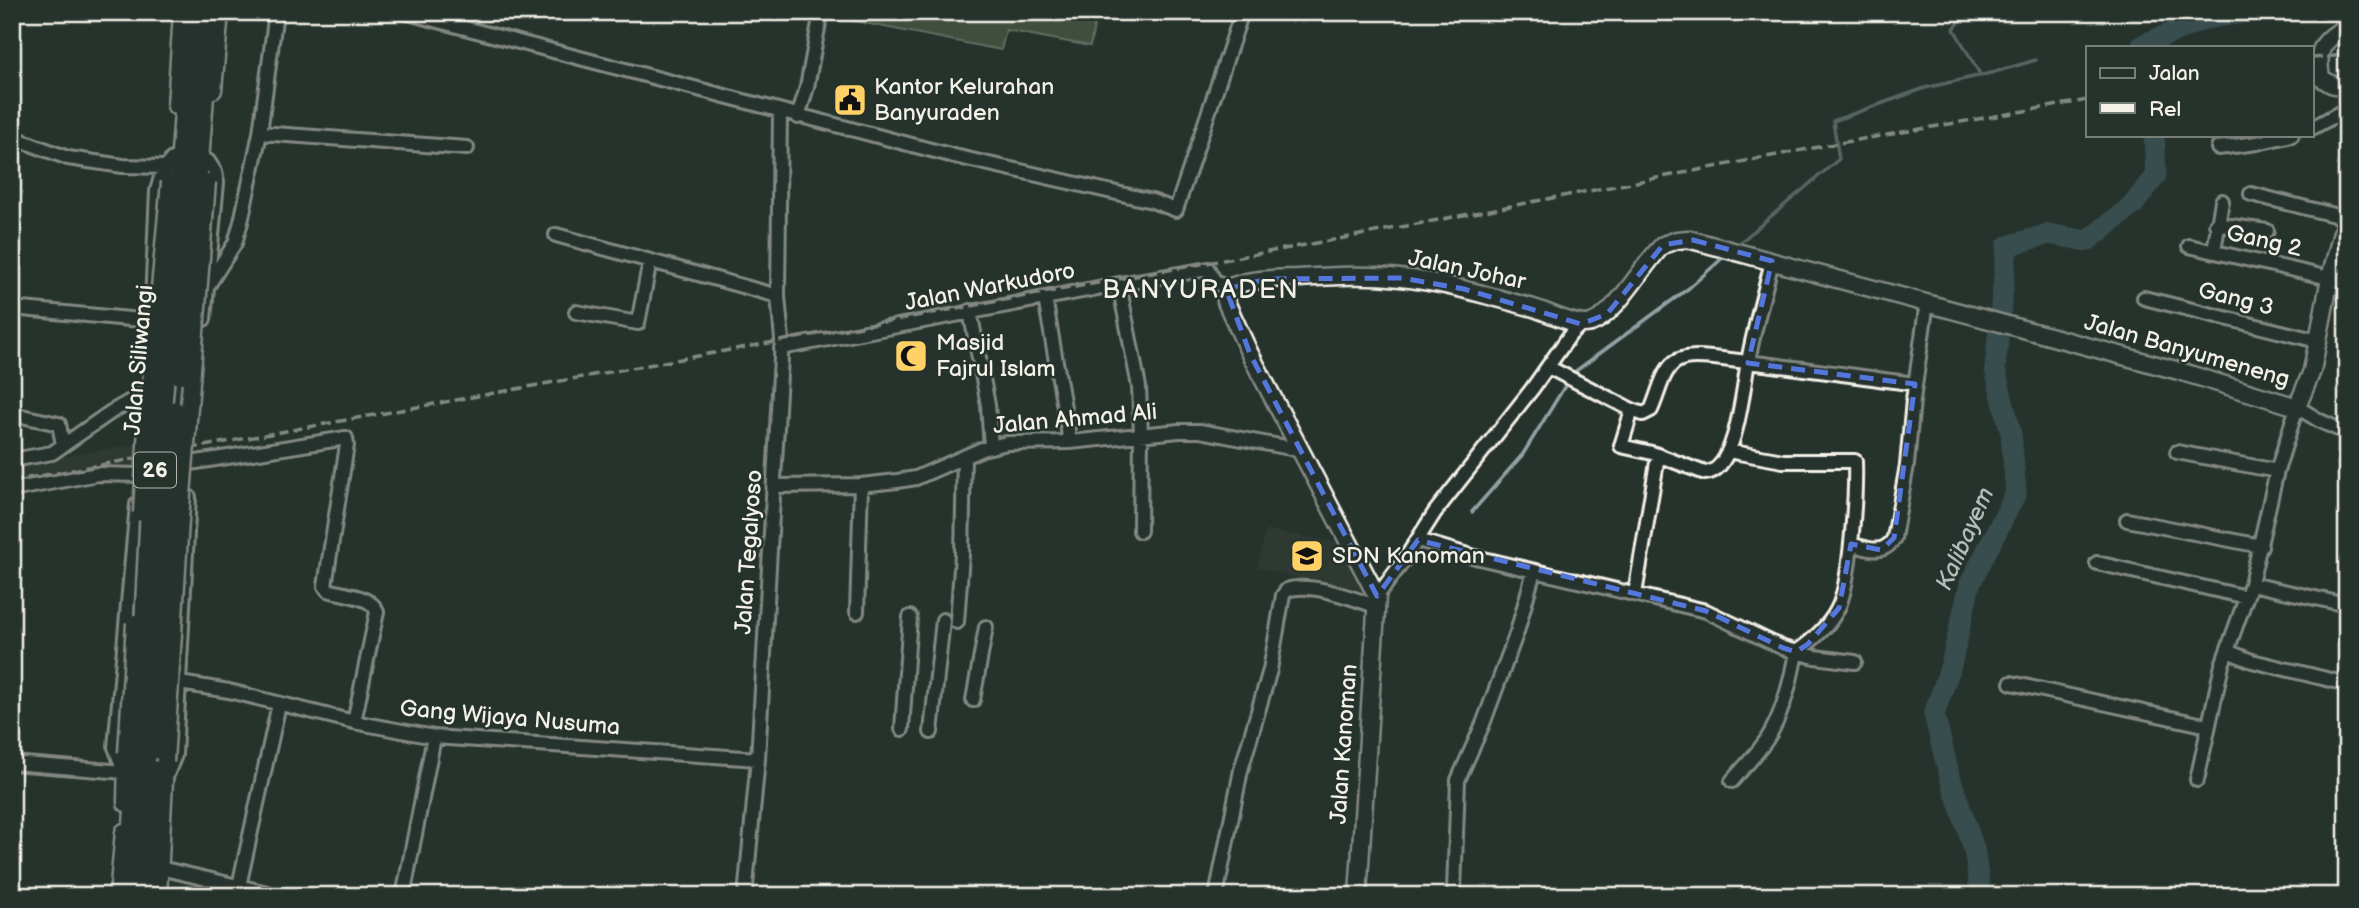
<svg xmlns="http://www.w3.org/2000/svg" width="2359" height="908" viewBox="0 0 2359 908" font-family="'Balsamiq Sans',sans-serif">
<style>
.built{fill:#394037}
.green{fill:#5f7052;stroke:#aab09d;stroke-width:2}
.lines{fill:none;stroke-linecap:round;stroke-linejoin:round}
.stream{stroke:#91a2a4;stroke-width:3.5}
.river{stroke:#4f6d76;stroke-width:21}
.street-casing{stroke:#f4f1e8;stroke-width:18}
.secondary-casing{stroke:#f4f1e8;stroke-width:21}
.highway-casing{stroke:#f4f1e8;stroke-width:26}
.street{stroke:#26332d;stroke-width:12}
.secondary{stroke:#26332d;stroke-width:16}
.highway{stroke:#26332d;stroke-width:21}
.rail{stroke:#f4f1e8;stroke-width:3.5;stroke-dasharray:10 5;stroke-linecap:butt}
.secondary-bridge-casing{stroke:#f4f1e8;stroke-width:21;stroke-linecap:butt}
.highway-bridge-casing{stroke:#f4f1e8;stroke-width:26;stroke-linecap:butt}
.secondary-bridge{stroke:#26332d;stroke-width:16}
.highway-bridge{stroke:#26332d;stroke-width:21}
.marked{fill:none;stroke:#5377dc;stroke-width:5;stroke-dasharray:14 9;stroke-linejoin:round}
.labels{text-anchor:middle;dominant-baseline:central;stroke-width:5;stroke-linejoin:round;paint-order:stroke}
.shield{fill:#26332d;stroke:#b6b8b0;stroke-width:2}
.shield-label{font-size:21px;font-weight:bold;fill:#f4f1e8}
.poi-label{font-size:23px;fill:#f4f1e8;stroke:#26332d;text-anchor:start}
.street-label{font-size:23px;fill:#f4f1e8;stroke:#26332d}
.water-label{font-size:24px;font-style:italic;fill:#b2bcba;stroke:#26332d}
.quarter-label{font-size:26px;letter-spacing:2px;fill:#f4f1e8;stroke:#26332d}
</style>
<rect width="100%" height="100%" fill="#26332d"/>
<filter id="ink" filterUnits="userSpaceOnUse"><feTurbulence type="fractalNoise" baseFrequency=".0143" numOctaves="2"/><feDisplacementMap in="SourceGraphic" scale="14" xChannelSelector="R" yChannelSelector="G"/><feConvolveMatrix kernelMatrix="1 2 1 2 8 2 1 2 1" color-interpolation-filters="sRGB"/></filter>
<g filter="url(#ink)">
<!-- built -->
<path class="built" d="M138,444L137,464L12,487V465Z
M1266,530L1349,545L1373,595L1329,587L1257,567Z"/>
<!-- green -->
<path class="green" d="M835,12H1097L1090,46L1006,30L1001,50L834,17Z"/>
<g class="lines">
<!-- stream -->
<path class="stream" d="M1967,12L1954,29L1981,76
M1736,246L1839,159L1833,121L1925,88L1991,73L2036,60
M1472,512L1523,454L1573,373L1689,288L1727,254"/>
<!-- river -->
<path class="river" d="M2142,45L2205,19L2249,12
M1981,896L1974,849L1949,774L1934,714L1951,665L1970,584L2016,493L2011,433L1995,369L2007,246L2049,234L2087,241L2133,205L2156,175L2154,135"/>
<defs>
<path id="street" d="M404,12L954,156L1152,201L1176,210L1242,12
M798,117L807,87L821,12
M2312,128L2347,109
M260,133L467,148
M12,137L68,158L123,166L166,167
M2218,148L2257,143L2292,135
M2251,194L2346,218
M2216,224L2267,231
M556,235L778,296
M2189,246L2347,282
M2214,251L2222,201
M1772,261C1764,295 1754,328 1748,362C1743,386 1737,472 1705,473L1652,453L1621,446L1632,410L1643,414L1651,410C1658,396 1662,371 1675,362C1681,358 1689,357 1696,357C1715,357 1735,361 1755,363C1808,369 1862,377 1915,384
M209,284L235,243L241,222L260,133L276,12
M1119,284L1139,387L1141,435L1140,531
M1045,298L1070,442
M2144,298L2318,341
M152,302L157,191L161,177L172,159
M12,308L151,321
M970,311L988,405L991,447
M576,312L638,323L650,261
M204,319L217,183L215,172L208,161
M781,348L1119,284L1208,269L1214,280L1226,289
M1548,367L1632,410
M12,414L59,424L63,445
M1728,451L1783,461H1855C1856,491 1851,585 1837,610C1828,627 1812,641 1796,652C1791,681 1783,714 1767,739C1757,754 1743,768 1732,781
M2177,452L2277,471
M12,460L52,453L111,412L146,392
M178,465L346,438L347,445L325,586L328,590C343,595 373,596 377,612L354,722
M775,486L861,485L897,481L916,478L982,449L1007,443L1070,442L1179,431H1200L1301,450
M12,490L98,474L140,475L150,473
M2127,520L2261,546
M1418,540L1475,557L1706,611L1783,648L1815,657L1855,662
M1851,544C1867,549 1884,556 1894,538L1907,465L1913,400L1927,302
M2097,563L2246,597
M2251,584L2347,605
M1635,594L1658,456
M1377,596L1407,556L1435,512L1532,389L1570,335L1581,324
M857,612L861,485
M957,622L962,555L964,457
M2227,651L2252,661L2347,684
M180,683L229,691L354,722L434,737L758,759
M2011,683L2208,726
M973,700L986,627
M902,729L910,617
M931,732L943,620
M12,763L124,772
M126,776L115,747L137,504
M166,777L175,755L189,497
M2197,780L2222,665L2251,584L2277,471L2297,407L2320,421L2347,433
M160,868L280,896
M239,886L279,704
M1454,890L1458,780L1483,724L1517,632L1534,571
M403,896L434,737
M745,896L758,759L782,340L778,296L780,112
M1216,896L1241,770L1270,670L1283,595L1287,590C1310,582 1352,598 1375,606"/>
<path id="secondary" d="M2347,27C2322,40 2316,50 2321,78L2331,84L2347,88
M213,90L220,12
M176,106L182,12
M126,803L127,753
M118,896L124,832
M158,896L165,762
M1358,896L1377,596L1250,354L1226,302V289C1248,278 1275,279 1299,278C1333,276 1367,274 1400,278C1445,282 1488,296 1530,307C1547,311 1576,328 1591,323C1615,316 1643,264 1663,245L1677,240L1688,239L2179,371L2297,407L2312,371L2330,278L2347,214"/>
<path id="highway" d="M196,180L209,12
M180,186L193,12
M130,896L139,754
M145,896L155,748"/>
</defs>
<!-- street casing -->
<use href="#street" class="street-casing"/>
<!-- secondary casing -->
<use href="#secondary" class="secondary-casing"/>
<!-- highway casing -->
<use href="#highway" class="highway-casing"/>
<!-- street -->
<use href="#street" class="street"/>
<!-- secondary -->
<use href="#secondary" class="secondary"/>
<!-- highway -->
<use href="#highway" class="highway"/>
<!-- rail -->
<path class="rail" d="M2312,58L2347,55
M12,481L1344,238L1834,144L2088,100"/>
<defs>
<path id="secondary-bridge" d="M142,513L147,427L170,182
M127,753L135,623
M165,762L180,520L207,182"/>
<path id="highway-bridge" d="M178,373L196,180
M155,748L174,412
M139,754L151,518L180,186"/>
</defs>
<!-- secondary-bridge casing -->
<use href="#secondary-bridge" class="secondary-bridge-casing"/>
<!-- highway-bridge casing -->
<use href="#highway-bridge" class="highway-bridge-casing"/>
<!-- secondary-bridge -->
<use href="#secondary-bridge" class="secondary-bridge"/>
<!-- highway-bridge -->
<use href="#highway-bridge" class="highway-bridge"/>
</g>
</g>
<!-- marked area -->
<path d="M0 0H2359V908H0ZM1693,240L1772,261L1748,363L1915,384L1894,538L1881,550L1851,544L1839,608L1808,644L1796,652L1783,648L1706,611L1418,540L1377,596L1250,354L1226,289L1268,279L1402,278L1464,289L1581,324L1607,314L1663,245Z" fill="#26332d" fill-opacity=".55" fill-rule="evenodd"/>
<path class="marked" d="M1693,240L1772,261L1748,363L1915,384L1894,538L1881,550L1851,544L1839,608L1808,644L1796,652L1783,648L1706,611L1418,540L1377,596L1250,354L1226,289L1268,279L1402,278L1464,289L1581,324L1607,314L1663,245Z"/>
<!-- icons -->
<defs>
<symbol id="civic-square" viewBox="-11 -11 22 22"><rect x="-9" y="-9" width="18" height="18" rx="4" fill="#ffd166" stroke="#26332d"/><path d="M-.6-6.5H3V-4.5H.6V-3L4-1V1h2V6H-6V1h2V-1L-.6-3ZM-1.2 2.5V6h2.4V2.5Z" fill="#111"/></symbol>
<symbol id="mosque-square" viewBox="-11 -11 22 22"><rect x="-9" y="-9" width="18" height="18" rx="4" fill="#ffd166" stroke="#26332d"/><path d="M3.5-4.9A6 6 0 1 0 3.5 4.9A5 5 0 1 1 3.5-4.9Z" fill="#111"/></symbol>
<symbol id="school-square" viewBox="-11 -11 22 22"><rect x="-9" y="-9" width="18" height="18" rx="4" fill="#ffd166" stroke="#26332d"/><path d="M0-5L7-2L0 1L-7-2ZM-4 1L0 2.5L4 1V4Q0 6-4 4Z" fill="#111"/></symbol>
</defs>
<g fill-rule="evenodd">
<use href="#civic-square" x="831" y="81" width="38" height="38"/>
<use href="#mosque-square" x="892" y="337" width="38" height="38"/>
<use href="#school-square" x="1288" y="537" width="38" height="38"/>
</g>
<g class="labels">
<!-- shield labels -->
<rect class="shield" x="134" y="452.5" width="42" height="35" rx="5"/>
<g class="shield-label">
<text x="155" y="470">26</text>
</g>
<!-- poi labels -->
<g class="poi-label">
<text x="874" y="87">Kantor Kelurahan<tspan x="874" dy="26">Banyuraden</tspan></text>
<text x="936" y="343">Masjid<tspan x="936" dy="26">Fajrul Islam</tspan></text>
<text x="1332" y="556">SDN Kanoman</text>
</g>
<!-- street labels -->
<g class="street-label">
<text transform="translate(2264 241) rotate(13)">Gang 2</text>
<text transform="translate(1467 270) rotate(12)">Jalan Johar</text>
<text transform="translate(990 287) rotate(-11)">Jalan Warkudoro</text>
<text transform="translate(2236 299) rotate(14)">Gang 3</text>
<text transform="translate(2187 351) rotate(16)">Jalan Banyumeneng</text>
<text transform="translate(139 360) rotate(-85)">Jalan Siliwangi</text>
<text transform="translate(1075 419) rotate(-5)">Jalan Ahmad Ali</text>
<text transform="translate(749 552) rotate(-86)">Jalan Tegalyoso</text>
<text transform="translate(510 718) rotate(5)">Gang Wijaya Nusuma</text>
<text transform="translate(1344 744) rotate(-86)">Jalan Kanoman</text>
</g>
<!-- water labels -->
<g class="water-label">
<text transform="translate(1965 539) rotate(-66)">Kalibayem</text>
</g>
<!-- quarter labels -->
<g class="quarter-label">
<text x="1201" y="290">BANYURADEN</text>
</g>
</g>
<!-- margin -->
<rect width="2359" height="908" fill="none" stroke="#26332d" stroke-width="42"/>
<rect x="21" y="21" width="2317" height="866" fill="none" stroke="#f4f1e8" stroke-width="2.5" filter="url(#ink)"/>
<!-- legend -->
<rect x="2086" y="46" width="228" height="91" fill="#26332d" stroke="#787f78" stroke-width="2"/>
<rect x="2100" y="68" width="35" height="10" fill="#26332d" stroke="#787f78" stroke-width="2"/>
<text x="2149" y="80" font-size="21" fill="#f4f1e8">Jalan</text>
<rect x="2100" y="103" width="35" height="10" fill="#f4f1e8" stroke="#787f78" stroke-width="2"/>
<text x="2149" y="116" font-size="21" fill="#f4f1e8">Rel</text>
</svg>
